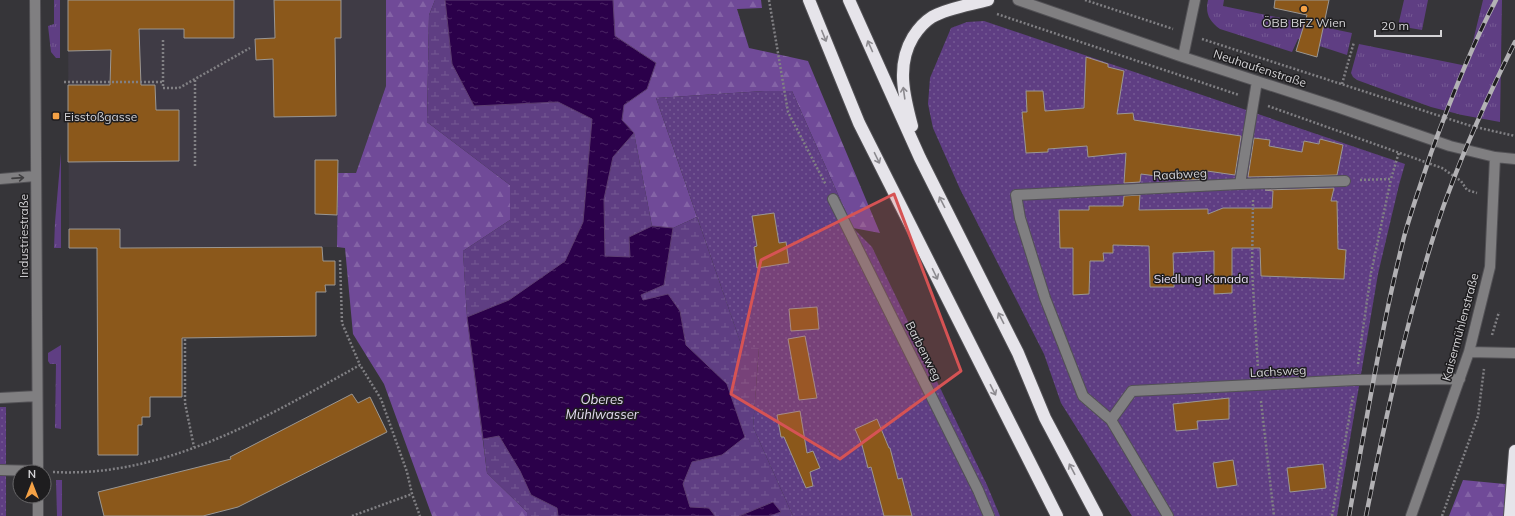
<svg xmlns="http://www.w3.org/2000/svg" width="1515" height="516" viewBox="0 0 1515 516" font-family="Mulish,sans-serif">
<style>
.built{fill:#3f3b45}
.grass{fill:url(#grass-tufts)}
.forest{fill:url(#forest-firs)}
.wetland{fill:url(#wetland-marsh)}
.garden{fill:url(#garden-dots)}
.water{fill:url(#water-ripples);stroke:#5e3f74}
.building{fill:#8b581b;stroke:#9b9793}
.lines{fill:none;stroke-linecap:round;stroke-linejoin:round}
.minor-casing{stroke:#525155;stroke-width:12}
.highway-casing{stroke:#525155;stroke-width:14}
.path{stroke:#818084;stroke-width:2.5;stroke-dasharray:2 2;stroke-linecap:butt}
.minor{stroke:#807f81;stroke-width:10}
.highway{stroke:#e6e4ea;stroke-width:12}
.rail-casing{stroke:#b2b1b4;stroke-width:4.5}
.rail{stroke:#1e1d1f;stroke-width:3;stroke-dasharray:9;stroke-linecap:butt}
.oneway{stroke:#8c8a8f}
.oneway2{stroke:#403f41}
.marked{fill:#d65354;fill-opacity:0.2;stroke:#d65354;stroke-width:3;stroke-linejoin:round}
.poi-dot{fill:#f5a246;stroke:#1e1d1f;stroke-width:1.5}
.labels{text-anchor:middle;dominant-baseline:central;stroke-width:3;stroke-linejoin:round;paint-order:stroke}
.poi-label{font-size:12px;fill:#d4d3d6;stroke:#1e1d1f}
.street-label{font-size:12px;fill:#d4d3d6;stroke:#1e1d1f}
.park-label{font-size:12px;fill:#e8dff5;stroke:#1e1d1f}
.water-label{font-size:13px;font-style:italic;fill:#e4dbf1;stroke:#1e1d1f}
</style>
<defs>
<pattern id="grass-tufts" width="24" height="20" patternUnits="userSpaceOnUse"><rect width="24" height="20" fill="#5f3e83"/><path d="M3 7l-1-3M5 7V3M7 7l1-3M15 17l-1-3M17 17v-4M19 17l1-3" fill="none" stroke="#755994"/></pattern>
<pattern id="forest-firs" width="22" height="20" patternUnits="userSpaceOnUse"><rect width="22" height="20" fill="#704a98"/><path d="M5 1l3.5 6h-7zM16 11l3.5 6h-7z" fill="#8463a6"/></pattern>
<pattern id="wetland-marsh" width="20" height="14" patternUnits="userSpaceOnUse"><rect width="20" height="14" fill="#5f3e83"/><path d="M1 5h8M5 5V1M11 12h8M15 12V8" fill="none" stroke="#755994"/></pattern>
<pattern id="garden-dots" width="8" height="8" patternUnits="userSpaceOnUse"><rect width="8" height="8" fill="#5f3e83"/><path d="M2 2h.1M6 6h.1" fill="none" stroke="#755994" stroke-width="1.8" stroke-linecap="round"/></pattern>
<pattern id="water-ripples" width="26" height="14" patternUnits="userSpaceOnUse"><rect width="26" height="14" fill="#2b004a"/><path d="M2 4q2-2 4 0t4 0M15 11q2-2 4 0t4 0" fill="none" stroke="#492463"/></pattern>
</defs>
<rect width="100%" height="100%" fill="#363539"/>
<!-- built -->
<path class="built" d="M68,0H386V86L356,173L338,174L337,247L69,248Z"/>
<!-- grass -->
<path class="grass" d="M54,0H60V58H56L51,52L48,26L54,24Z
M1208,0H1224L1223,6L1352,33L1347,55L1298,39L1292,52L1220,29C1209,21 1205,13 1208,0Z
M1404,0H1428L1422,30L1398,26Z
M1483,0H1502L1500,122L1462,115L1431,107L1357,80L1353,77L1351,73L1359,44L1467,66Z
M61,153V248H54L55,222Z
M61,345V429L55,428L56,364H50L48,361V353Z
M56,480H62V516H57Z"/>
<!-- forest -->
<path class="forest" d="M386,0H435L429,15L427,122L510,185V220L463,251L467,317L487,473L527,512V516H432L384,384L353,334L345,248L337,247L338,173H356L386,86Z
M613,0H761L762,8L737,9L749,48L808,61L880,233L853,228L792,91H764L656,98L697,217L673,228L652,226L634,133L622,120L624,105L647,89L656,63L615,36Z
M1463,480L1515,485V516H1449Z"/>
<!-- wetland -->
<path class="wetland" d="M435,0H445L452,64L474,106L558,102L592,119L583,222L565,262L509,300L467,317L463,251L510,220V185L427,122L429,15Z
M634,133L652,226L629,237L630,258L605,256L604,199L613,157Z
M697,217L742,347H759L753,427L793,516H770L780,512L773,502L739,516H715L709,508L690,507L683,484L692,462L722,455L727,384L686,345L680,311L668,294L643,301L641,295L664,285L673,228Z
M499,436L521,471L531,495L557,508L558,516H527V512L487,473L483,439Z"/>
<!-- garden -->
<path class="garden" d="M984,21L1405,164L1399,185L1378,274L1337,516H1132L1061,403L1044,354L960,189L933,128L928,104L930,78L951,28L967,22Z
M764,91H792L853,228L872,247L987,485L1000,516H793L753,427L759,348L742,347L656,98Z
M0,407H6V516H0Z"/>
<!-- water -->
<path class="water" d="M445,0H613L615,36L656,63L647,89L624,105L622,120L634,133L613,157L604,199L605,256L630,257L629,237L652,226L673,228L664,285L641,295L643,300L668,294L680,311L686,345L727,384L745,437L722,455L692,462L683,484L690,507L709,508L715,516H558L557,508L531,495L520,471L499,436L483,439L467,317L509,300L565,261L583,222L592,119L558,102L474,106L452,64Z
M773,502L781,512L770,516H739Z"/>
<!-- building -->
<path class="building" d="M68,0H234V38H184V29H139L141,85H155L156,110H179V161L68,162V85H110L111,50L68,51Z
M274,0H341V38H335L336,116L274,117L273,59L256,60L255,39L275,38Z
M1275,0H1329L1317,57L1296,51L1307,15L1274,8Z
M1086,57L1108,64V67L1124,71L1117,114L1133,113L1134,120L1241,136L1235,175L1207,171V179L1187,180L1141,174L1140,182L1124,183L1126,153L1088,157L1087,146L1048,149V152L1026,153L1022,112H1027L1026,91H1043L1045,111L1084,108Z
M1254,138L1270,140L1269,146L1302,152L1304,141L1319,144L1320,139L1343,145L1337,175L1248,177Z
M315,160H338L337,215L315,214Z
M1334,188L1331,201H1337L1338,249L1346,250L1344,279L1261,276L1260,248H1232V293L1214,294V251L1173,253L1174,287H1150L1149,246L1113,245V253H1103L1104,261H1090L1089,294L1073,295V248H1060L1059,210H1089V206H1123L1124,196L1140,195L1139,210L1208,209V214L1223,208H1272L1273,191L1265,190Z
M774,213L779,243L786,242L789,263L757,268L754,247L757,246L752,216Z
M69,229H120V248L322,247L323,261H335V285H325L326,292H316V336L182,338V397H150V417H142V425H138V455H98L97,248H69Z
M817,307L819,329L791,331L789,309Z
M805,336L817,398L799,400L788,339Z
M352,394L358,403L370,397L387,432L238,507L203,516H104L98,492L231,459L230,457Z
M1229,398V419L1197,421L1198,429L1176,431L1173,404Z
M800,411L807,453L813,451L820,468L810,472L813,486L806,488L784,437H781L777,415Z
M877,419L889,448H890L898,479L902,478L912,516H884L871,467L868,468L862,445L855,429Z
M1233,460L1237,485L1217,488L1213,463Z
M1323,464L1326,488L1290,492L1287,468Z"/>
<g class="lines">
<defs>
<path id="minor" d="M35,0L38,472
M1018,0L1183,57L1337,107L1450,146L1495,157L1515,159
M1183,57L1195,0
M0,179L35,176
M1240,184L1257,81
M833,199L978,490L989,516
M1469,352L1515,353
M0,398L37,396
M1111,420L1132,391L1356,380L1460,379
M0,470L38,471
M38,496V516
M1168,516L1111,420L1083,396L1045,298L1020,218L1016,195L1240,184L1345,181
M1411,516L1469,352L1490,267L1495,157"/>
<path id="highway" d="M809,0L859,123L1057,516
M849,0L920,158L1018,353L1045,418L1097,516
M912,126C904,96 896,65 913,37C918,29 924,22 932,17C948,8 970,5 988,0
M1510,516L1515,451"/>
</defs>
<!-- minor casing -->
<use href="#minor" class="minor-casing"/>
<!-- highway casing -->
<use href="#highway" class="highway-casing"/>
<!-- path -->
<path class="path" d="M769,0L788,112L826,185
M1085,0L1173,29
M997,14L1239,95
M1202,39L1471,126L1515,136
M163,40V88H179L250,48
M195,80V168
M64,82H163
M1342,84L1354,42
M1268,106L1442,168L1461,181L1467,190L1477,193
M1360,180L1391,179L1399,152
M1253,200L1252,270L1258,368
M340,260L342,323L360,365
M1492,335L1499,312
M185,339V403L194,447
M1358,364L1371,273L1391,179
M1261,401L1274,516
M53,472C165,478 266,417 360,365L381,399L407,472L412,494L420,516
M352,516L412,494
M1332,516L1353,396
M1442,516L1478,416L1484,369"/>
<!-- minor -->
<use href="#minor" class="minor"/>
<!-- highway -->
<use href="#highway" class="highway"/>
<defs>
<path id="rail" d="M1349,516C1366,423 1381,329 1404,237C1412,208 1422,181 1431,153C1450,101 1470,49 1496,0
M1366,516C1381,440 1397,364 1418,289C1427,257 1436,225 1448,194C1467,142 1490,92 1515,42"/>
</defs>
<!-- rail casing -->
<use href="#rail" class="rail-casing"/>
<!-- rail -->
<use href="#rail" class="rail"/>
</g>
<!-- one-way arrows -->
<defs><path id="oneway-shaft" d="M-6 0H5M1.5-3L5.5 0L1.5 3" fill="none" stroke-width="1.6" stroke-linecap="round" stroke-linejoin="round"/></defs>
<g class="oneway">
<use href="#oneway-shaft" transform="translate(824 36) rotate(68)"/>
<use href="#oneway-shaft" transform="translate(870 46) rotate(-114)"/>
<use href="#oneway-shaft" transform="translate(904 93) rotate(-98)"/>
<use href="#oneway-shaft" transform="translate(877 158) rotate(64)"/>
<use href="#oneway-shaft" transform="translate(942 202) rotate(-117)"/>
<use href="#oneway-shaft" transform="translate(935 274) rotate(64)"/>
<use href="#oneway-shaft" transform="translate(1001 318) rotate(-117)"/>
<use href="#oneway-shaft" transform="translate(993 390) rotate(63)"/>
<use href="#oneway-shaft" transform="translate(1072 469) rotate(-118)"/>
</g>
<use class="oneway2" href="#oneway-shaft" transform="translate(18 178) rotate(-4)"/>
<!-- marked area -->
<path class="marked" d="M894,194L961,371L840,459L731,394L761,260Z"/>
<!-- markers -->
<g class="poi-dot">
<circle cx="1304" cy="9" r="4"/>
<rect x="52" y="112" width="8" height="8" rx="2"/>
</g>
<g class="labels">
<!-- poi labels -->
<g class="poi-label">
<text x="1304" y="22">ÖBB BFZ Wien</text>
<text x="64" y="116" text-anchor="start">Eisstoßgasse</text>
</g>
<!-- street labels -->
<g class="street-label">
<text transform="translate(1260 68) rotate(18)">Neuhaufenstraße</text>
<text transform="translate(1180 174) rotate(-3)">Raabweg</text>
<text transform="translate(23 236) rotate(-90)">Industriestraße</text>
<text transform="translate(1460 327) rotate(-75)">Kaisermühlenstraße</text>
<text transform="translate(924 351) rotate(63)">Barbenweg</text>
<text transform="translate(1278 371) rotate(-3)">Lachsweg</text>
</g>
<!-- park labels -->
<g class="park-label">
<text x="1201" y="278">Siedlung Kanada</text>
</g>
<!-- water labels -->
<g class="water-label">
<text x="602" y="399">Oberes<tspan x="602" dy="15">Mühlwasser</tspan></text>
</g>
</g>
<!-- north arrow -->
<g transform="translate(32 484)"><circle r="19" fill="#1e1d1f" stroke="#676668"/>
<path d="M0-3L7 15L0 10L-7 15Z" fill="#f5a246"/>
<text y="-6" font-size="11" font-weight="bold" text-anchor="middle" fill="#d4d3d6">N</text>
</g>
<!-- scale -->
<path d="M1375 30v6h66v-6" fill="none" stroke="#d4d3d6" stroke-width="2"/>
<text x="1381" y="30" font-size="12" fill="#d4d3d6" stroke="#1e1d1f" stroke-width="3" paint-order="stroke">20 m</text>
</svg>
